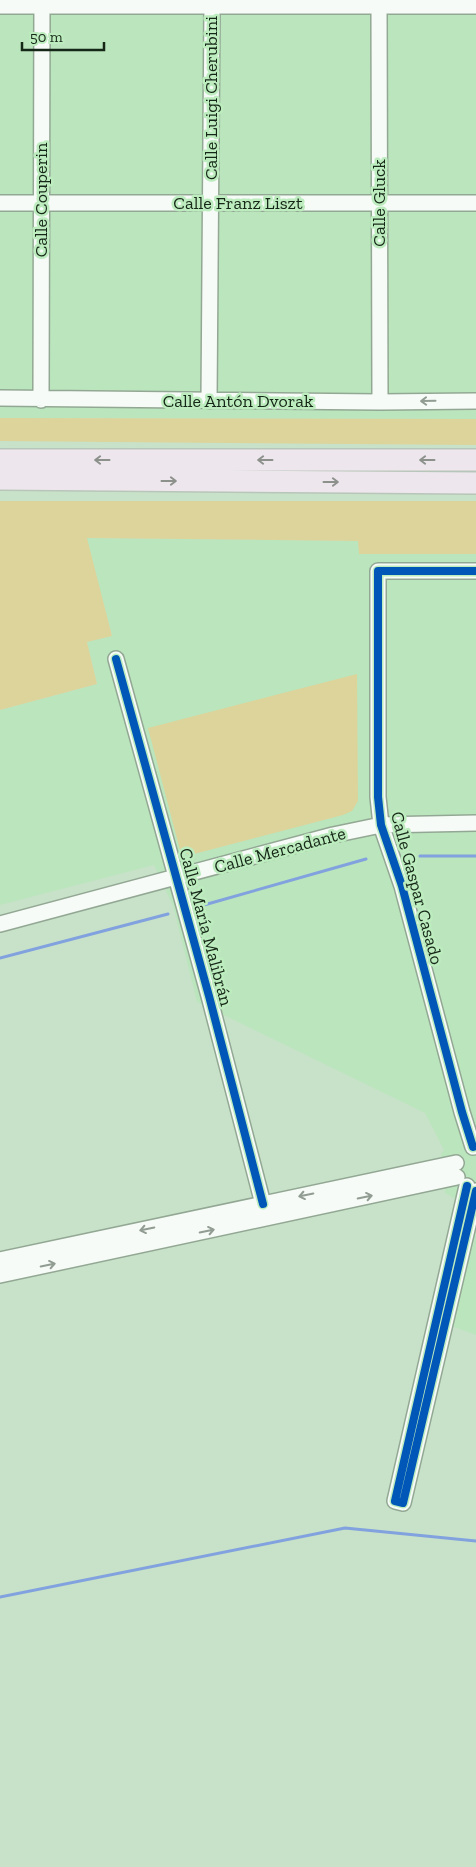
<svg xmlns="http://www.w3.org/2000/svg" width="476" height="1867" viewBox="0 0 476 1867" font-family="'Zilla Slab',serif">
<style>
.built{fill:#bbe5bd}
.green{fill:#dcd49b}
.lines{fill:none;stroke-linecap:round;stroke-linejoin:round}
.stream{stroke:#81a2de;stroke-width:3}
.minor-casing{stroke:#93a894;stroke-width:18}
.highway-casing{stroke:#b8c5b9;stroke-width:24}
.minor{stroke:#f7fbf7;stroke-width:15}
.highway{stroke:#ede7ed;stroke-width:21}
.cycleway-casing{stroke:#bdecbf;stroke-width:11}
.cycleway{stroke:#0057b8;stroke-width:8}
.oneway{stroke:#919c92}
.oneway2{stroke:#8c918c}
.labels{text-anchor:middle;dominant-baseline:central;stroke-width:5;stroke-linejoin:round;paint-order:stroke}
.street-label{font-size:18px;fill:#152716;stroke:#bdecbf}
</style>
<rect width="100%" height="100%" fill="#c8e2c9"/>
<!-- built -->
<path class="built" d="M0,0H476V419L0,418Z
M86,538L359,541V554H476V1335L441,1322L463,1203L445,1193L441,1154L444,1150L425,1113L197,1002L173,906L154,865L0,905V710L97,684L87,642L112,635Z"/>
<!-- green -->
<path class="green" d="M0,418L476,419V445L0,441Z
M0,501H476V554H359L358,541L87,538L112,636L87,642L97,684L0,710Z
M357,674L358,801L352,811L343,815L190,855L180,850L148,728Z"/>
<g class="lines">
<!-- stream -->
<path class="stream" d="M420,856H476
M204,905L366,859
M0,958L168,914
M0,1597L345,1528L476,1541"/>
<defs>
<path id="minor" d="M379,5L380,402
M0,6H476
M0,203H476
M0,398L380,402L476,401
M41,400L42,0
M209,401L212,5
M116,659L209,996L263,1204
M0,924L333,835L381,825L476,823
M473,1147L462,1112L402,886L381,825L378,797V571H476
M467,1186L395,1501L403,1503L476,1191
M0,1260L456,1163
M0,1275L457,1177"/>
<path id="highway" d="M0,460H476
M0,479L476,483"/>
</defs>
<!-- minor casing -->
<use href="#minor" class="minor-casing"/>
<!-- highway casing -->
<use href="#highway" class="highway-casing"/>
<!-- minor -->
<use href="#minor" class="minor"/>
<!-- highway -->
<use href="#highway" class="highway"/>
<defs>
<path id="cycleway" d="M116,659L209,996L263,1204
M473,1147L462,1112L402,886L381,825L378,797V571H476
M467,1186L395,1501L403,1503L476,1191"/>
</defs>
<!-- cycleway casing -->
<use href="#cycleway" class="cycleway-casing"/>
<!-- cycleway -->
<use href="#cycleway" class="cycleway"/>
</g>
<!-- one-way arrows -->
<defs><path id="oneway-shaft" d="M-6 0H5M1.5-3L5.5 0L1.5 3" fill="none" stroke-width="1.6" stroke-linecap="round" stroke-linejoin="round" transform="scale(1.25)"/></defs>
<g class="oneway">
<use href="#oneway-shaft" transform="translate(428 401) rotate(179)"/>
<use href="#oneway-shaft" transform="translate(306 1195) rotate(168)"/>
<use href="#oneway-shaft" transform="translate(365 1197) rotate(-12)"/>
<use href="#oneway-shaft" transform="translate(147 1229) rotate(168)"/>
<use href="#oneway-shaft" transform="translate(207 1231) rotate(-12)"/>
<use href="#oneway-shaft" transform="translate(48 1265) rotate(-12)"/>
</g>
<g class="oneway2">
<use href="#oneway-shaft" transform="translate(102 460) rotate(-180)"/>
<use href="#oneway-shaft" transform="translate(265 460) rotate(-180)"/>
<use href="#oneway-shaft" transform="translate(427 460) rotate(-180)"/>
<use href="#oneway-shaft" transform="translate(169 481)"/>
<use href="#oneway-shaft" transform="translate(331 482)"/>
</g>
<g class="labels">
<!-- street labels -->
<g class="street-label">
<text transform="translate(211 98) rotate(-90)">Calle Luigi Cherubini</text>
<text transform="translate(41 200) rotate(-90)">Calle Couperin</text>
<text x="238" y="203">Calle Franz Liszt</text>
<text transform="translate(379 203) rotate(-90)">Calle Gluck</text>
<text x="238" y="401">Calle Antón Dvorak</text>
<text transform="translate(280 850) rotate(-15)">Calle Mercadante</text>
<text transform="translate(417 888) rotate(75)">Calle Gaspar Casado</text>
<text transform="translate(206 927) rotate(75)">Calle María Malibrán</text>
</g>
</g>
<!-- scale -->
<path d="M22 42v8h82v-8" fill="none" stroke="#152716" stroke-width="2.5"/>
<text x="30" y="42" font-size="15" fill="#152716" stroke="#bdecbf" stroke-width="4" paint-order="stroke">50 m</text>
</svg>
